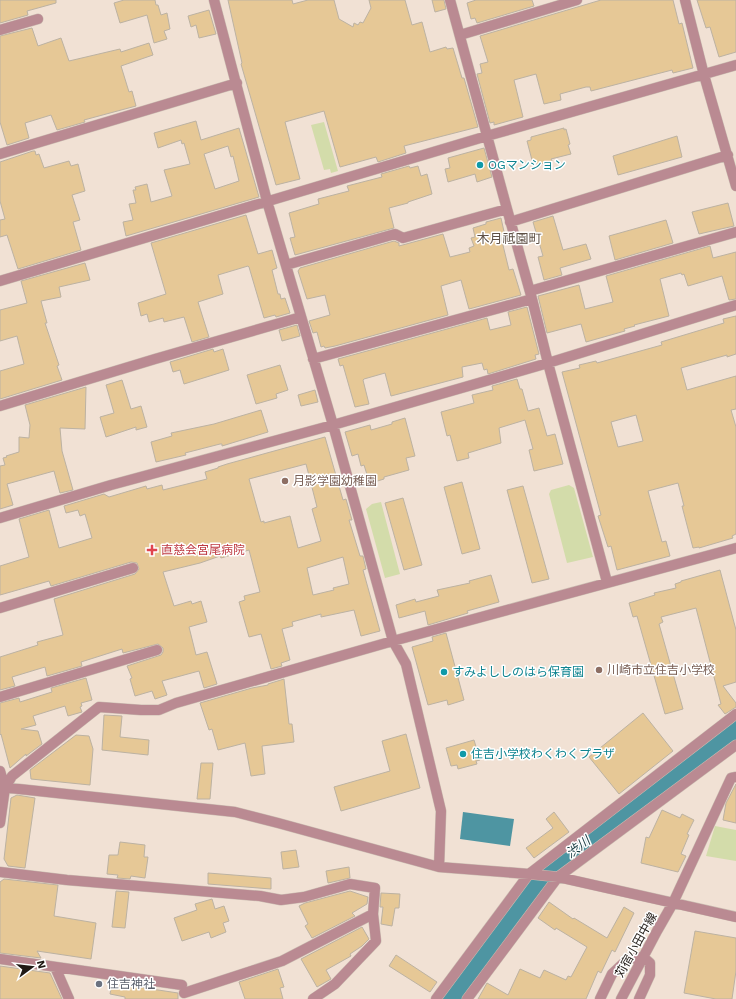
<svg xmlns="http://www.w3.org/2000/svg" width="736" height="999" viewBox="0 0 736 999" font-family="'Work Sans','Noto Sans JP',sans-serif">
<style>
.green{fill:#d3dcaa}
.water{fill:#4e95a2}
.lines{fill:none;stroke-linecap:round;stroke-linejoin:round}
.river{stroke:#4e95a2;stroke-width:25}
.building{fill:#e6c896;stroke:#bcb2a2;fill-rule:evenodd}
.minor-casing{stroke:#cbbdb2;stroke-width:11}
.minor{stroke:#ba8a92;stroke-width:10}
.culture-dot{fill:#0f9aa8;stroke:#fff;stroke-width:1.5}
.education-dot{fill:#8d6e63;stroke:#fff;stroke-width:1.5}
.health-dot{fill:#e0444e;stroke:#fff;stroke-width:1.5}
.worship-dot{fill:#6b7280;stroke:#fff;stroke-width:1.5}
.labels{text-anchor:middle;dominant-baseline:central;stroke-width:3;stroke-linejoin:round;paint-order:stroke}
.culture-label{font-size:12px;fill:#0d838f;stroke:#fff;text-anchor:start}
.education-label{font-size:12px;fill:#785e54;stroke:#fff;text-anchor:start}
.health-label{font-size:12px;fill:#be3a42;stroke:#fff;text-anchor:start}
.street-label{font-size:12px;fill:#201a15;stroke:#fff}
.worship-label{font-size:12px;fill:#5b616d;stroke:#fff;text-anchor:start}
.neighbourhood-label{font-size:13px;fill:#5e5045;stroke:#fff}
.water-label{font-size:13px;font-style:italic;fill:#1b3e44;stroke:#fff}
</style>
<rect width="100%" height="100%" fill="#f1e1d4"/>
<!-- green -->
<path class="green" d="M324,122L338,171L331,173L330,169L324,170L311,125Z
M569,485L574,488L593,557L567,563L549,494L551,490Z
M381,502L400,574L385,578L366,509L372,504Z
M715,826L736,830V861L706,856Z"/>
<!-- water -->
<path class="water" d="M463,812L514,819L510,846L460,839Z"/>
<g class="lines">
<!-- river -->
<path class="river" d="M454,999L536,881L546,871L736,728"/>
</g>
<!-- building -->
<path class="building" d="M0,0H56V3L27,11L28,15L0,23Z
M124,0H155L156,5H158L161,15L167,13L170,29L164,31L167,39L154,43L147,15L120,23L114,3Z
M228,0H292L293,4L308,0H334L339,19L353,27L354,23L358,25L360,22L363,23L371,8L369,0H405L412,25L422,22L430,52L446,47L447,49L453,48L462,78H464L478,127L404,146L406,153L378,162L376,157L340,167L324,111L285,122L300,179L276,185L241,64L242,63Z
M432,0H444L446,9L435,12Z
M476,0H532L534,6L477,23L475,18L471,19L467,3Z
M601,0H673L679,24L682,23L693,68L673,73L672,70L591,91L590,87H586L560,94L561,100L544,104L536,74L514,80L523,117L494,125V122L490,123L477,74L482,73L480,64L488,62L480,36Z
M697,0H736V52L719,57L710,27L706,28Z
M209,10L216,34L199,38L196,25L191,27L188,16Z
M32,28L38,46L61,38L69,61L120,49L121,52L149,43L153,55L121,66L129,92L132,91L136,106L84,120L85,122L57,130L51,115L25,123L29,138L7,145L0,122V36Z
M196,121L201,140L239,128L259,197L126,236L123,222L133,220L129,204L136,203L133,190H136L135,187L147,184L151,202L172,196L164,170L190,164L184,143L182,144L181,140L158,148L154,133ZM228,146L231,157L233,156L239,181L215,189L204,154Z
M564,128V130L566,129L570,144L568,145L571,154L551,159L552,161L537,165L536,163L533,164L527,141L531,140V137Z
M677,136L682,157L618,175L613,156Z
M484,148L492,177L477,182L475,174L448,182L445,169L450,168L448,158Z
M33,151H35L36,155L39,154L44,168L69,161L71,166L78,164L85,191L72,195L80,220L73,222L81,250L18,269L7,235L0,237V220L5,219L0,201V162Z
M409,166L410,168L418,166L421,176L427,174L432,194L408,202V203L389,208L394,228L295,255L290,238L295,237L289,213L319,204L318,199L349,191L347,186L382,177L381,174Z
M728,203L734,226L699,234L692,212Z
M246,215L258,254L272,250L277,268L272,270L278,294H280L281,299L285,298L290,313L276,317L275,315L264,318L249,267L248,266L218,275L223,294L198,302L209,337L192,342L184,317L164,322L163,318L149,322L147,314L141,316L138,303L166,294L151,243Z
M553,216L563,250L586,244L591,259L560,268L562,275L544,280L538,257L543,256L533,222Z
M501,218L505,236L501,237L509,270L513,269L521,295L469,309L461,280L441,286L448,315L335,346L325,348L324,346L321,347L317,332L313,333L309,321L330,315L325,295L307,299L298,271L300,268L394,241L399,243V246L443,234L450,257L470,252L469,248L474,246L471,238L475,237L473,228L486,224V222Z
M666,220L673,243L615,260L609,236Z
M710,246L713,258L736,252V299L729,300L722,276L688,286L684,274L682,275L681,273L660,279L669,316L634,325L635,326L624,329L625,331L586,342L581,324L547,333L538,296L579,285L585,309L613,302L606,276Z
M85,263L90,280L59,287L61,297L41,301L47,323H45L59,365L57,366L62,380L0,399V371L24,364L17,336L0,341V310L27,303L21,281Z
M527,307L539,354L535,355L536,359L488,374L487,369L484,370L482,363L462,367L463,377L391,396L385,373L364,379L363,380L369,404L355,407L343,365L340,366L338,359L487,318L490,330L511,325L508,312Z
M736,316V354L727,357V355L681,368L687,390L736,376V409L731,410L736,427V534L732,536L733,538L699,548V547L693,548L682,506H684L678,483L648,491L662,542L666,541L670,556L617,570L611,546L608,547L598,516L601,515L562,372L580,368L579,365L596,361L597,363L662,345L661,342L724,323L723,319ZM636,415L643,441L618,447L611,422Z
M297,325L300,336L282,341L279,330Z
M213,349L214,352L223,349L229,370L184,384L180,370L173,372L170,362Z
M280,365L288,390L276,394L277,398L256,404L247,375Z
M517,379L520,389H522L528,411L539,408L547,436L555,434L563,464L534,471L529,450L533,449L525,420L499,428L501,443L468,453L469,458L457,461L450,435L447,436L441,412L474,403L472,395L493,390L492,386Z
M122,380L131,409L141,406L147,427L136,430V427L106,437L100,417L114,413L106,385Z
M86,387L85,429L60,428L62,451L73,490L60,493L54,471L7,484L13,505L0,509V466L5,465L3,458L7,457L6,456L19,452V437L29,438L30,425L25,405Z
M315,390L318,402L301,406L298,395Z
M261,410L268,432L222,446V444H220L185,453L186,455L156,462L151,442L172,436L171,433L214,424Z
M405,418L415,456L406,458L409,470L384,477V479L371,483L370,481H369L364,465L361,466L358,454L352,456L345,432L370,425L371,430L392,424V422Z
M325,437L343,500L346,499L352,520H349L360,556H363L366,569L363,570L380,631L361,636L354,610L321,617V614L292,622L293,626L282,629L290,660L281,663L282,666L271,669L261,634L249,637L239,602L245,600L244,596L260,592L249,550L221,558L220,556L200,563L163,572L174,606L191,601L192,604L201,601L207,622L189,627L196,655L207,652L217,684L204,688L199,671L162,681L167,695L155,699L152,691L135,696L130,679L132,678L127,666L161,655L163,652V648L158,644L123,653L122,649L81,662L82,666L47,676L45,667L12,677L15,686L0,690V657L38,645L37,642L63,635L54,599L135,574L139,569L137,563L131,562L51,586L49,581L0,595V566L29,557L19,519L49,510L59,548L92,538L85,514L80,516L78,510L66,513L64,506L104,494L109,497L146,486L147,489L162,485L163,490L207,479L205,472L218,468V467L227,464ZM306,464L317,507L312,509L321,541L298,548L290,516L264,523V521L261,522L249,479ZM343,557L349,584L333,588L334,590L313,595L307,568Z
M462,482L480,549L462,554L444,487Z
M523,486L549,579L532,583L507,490Z
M403,498L422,565L404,570L385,503Z
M720,570L736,630V682L723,686L736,703V707L725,714L718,705L721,704L696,608L661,617L663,622L659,624L683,709L665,714L637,616L633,617L629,603L655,595L654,593L676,588L675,584L681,582V581Z
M491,575L499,602L467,611L468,613L428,625L425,611L399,618L396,605L415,599L416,602L439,596L437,590L470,583L469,581Z
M446,633L464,700L448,705L447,700L428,705L412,647L433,641L432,637Z
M86,678L92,700L81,703L82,706L80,707L82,712L68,716L65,706L33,716L36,725L21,729L38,731L42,744L26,756V754L10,768L1,734L0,735V703L19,698L20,702L52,692L51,688Z
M284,679L289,724H292L294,742L262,746L265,774L251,776L245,743L218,750L212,729L209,730L200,703L252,688L268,685V684Z
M643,713L673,751L619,794L589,757Z
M104,715L122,716L120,737L149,740L148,755L102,750Z
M406,734L420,788L341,811L334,787L390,771L382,741Z
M76,735L89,736L93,749L90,785L31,779L30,770Z
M474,740L480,760L476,761L477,764L458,769L457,765L451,766L446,748Z
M201,763H213L210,799H197Z
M736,784V823L723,820L726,803Z
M17,795L35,798L25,868L8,866L4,859L11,798Z
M662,810L680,818L682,814L694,820L687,834L689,835L681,854L686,856L678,872L641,863L646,837L649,838Z
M554,812L569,832L534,858L526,848L553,828L546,819Z
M120,842L145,845L144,857H148L145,878L131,876L130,879L117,878L118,875L107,874L109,855H118Z
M296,850L299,867L283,869L281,852Z
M349,867L350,878L328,883L326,871Z
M208,873L271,878V889L208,884Z
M4,879L58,885L54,916L96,923L91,959L37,951L41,958L0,953V882Z
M116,891L129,892L125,928L112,927Z
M350,891L368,897L367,904L352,913L355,916L312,938L305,926L308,924L299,906L305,903Z
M381,893L400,894L399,908H395L392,926L381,924L383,907H380Z
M212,899L215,909L224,906L229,921L223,923L226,932L211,938L209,932L182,941L174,918L197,910L195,904Z
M549,902L573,919L574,918L607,938L624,907L634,913L615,952L612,950L601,973L598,971L586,999H478L487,983L508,995L520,969L540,978L544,970L566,980L568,976L571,977L587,947L556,928L555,930L538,918Z
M362,927L369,939L362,946L350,954L351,956L326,970L331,979L317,987L301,959Z
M695,931L736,938V971L732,999H716L684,993Z
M396,955L437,982L430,992L389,966Z
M0,966L50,973L62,999H0Z
M278,969L284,987L280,988L283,999H245L239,982Z
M112,983L178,993V999H125V997L110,994Z"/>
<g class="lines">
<defs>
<path id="minor" d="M214,0L267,201L333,425L393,641L406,664L441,811L439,867
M450,0L507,209L532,299L548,363L607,582
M685,0L704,75L736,186
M0,30L38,19
M460,35L577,0
M0,154L237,83
M510,222L728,155
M286,265L395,234L403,238L507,209
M0,281L487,136L736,65
M530,291L736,232
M313,359L532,299
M0,406L155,359L301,317
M0,518L111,485L333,425L548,363L736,305
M0,608L133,568
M0,697L157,650
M0,771L5,788L0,823
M0,787L235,812L278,823L439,867L529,874L558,877L736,917
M5,788L12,776L99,707L141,710H159L176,703L393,641L736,548
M0,872L67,880L260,896L281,900L304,897L350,884L375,888L373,914L376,941L335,984L313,999
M0,959L182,985
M55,967L69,999
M184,993L282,961L373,914
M436,999L529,874L736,714
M467,999L558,877L736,745
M600,999L612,974L628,959L643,957L650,963V975L639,999
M621,999L657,931L673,903L731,778L736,777"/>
</defs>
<!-- minor casing -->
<use href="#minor" class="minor-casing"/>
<!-- minor -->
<use href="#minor" class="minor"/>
</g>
<!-- markers -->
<g class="culture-dot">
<circle cx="480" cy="165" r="4"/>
<circle cx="444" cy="672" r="4"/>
<circle cx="463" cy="754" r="4"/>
</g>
<g class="education-dot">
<circle cx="285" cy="481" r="4"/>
<circle cx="599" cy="670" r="4"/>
</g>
<path class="health-dot" d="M150 544h4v4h4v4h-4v4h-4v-4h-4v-4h4z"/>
<circle class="worship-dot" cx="99" cy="984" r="4"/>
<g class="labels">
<!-- culture labels -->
<g class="culture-label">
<text x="488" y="165">OGマンション</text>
<text x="452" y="672">すみよししのはら保育園</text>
<text x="471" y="754">住吉小学校わくわくプラザ</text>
</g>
<!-- education labels -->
<g class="education-label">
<text x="293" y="481">月影学園幼稚園</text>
<text x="607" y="670">川崎市立住吉小学校</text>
</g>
<!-- health labels -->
<g class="health-label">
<text x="161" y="550">直慈会宮尾病院</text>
</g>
<!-- street labels -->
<g class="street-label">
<text transform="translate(636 945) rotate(-61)">苅宿小田中線</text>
</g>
<!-- worship labels -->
<g class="worship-label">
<text x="107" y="984">住吉神社</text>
</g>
<!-- neighbourhood labels -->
<g class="neighbourhood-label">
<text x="509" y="238">木月祗園町</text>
</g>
<!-- water labels -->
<g class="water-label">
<text transform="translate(578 847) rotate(-37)">渋川</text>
</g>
</g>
<!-- north arrow -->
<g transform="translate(32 967) rotate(75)" stroke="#ffffff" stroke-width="3" paint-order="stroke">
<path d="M0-3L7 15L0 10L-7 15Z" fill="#201a15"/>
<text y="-6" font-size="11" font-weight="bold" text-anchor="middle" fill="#201a15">N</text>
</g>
</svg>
